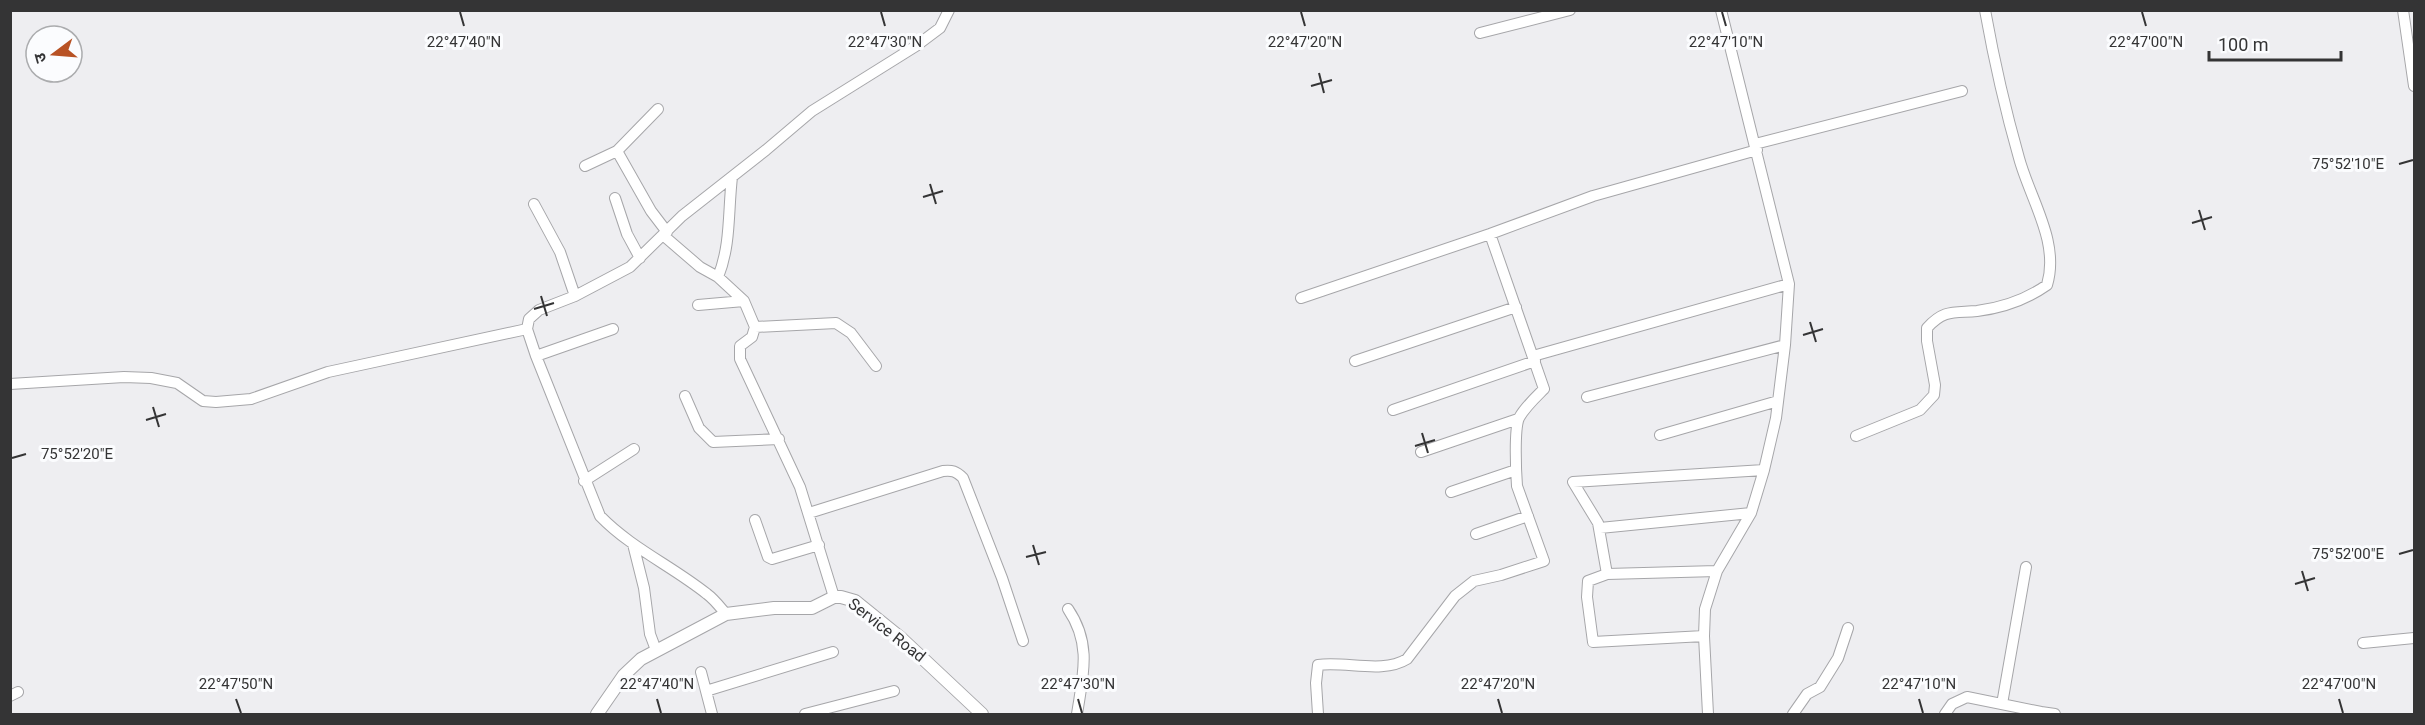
<svg xmlns="http://www.w3.org/2000/svg" width="2425" height="725" viewBox="0 0 2425 725" font-family="Roboto,'Noto Sans Devanagari',sans-serif">
<style>
.lines{fill:none;stroke-linecap:round;stroke-linejoin:round}
.minor-casing{stroke:#a6a6a9;stroke-width:12}
.tertiary-casing{stroke:#a6a6a9;stroke-width:14}
.minor{stroke:#fff;stroke-width:10}
.tertiary{stroke:#fff;stroke-width:12}
.ticks{fill:none;stroke:#343435;stroke-width:2}
.labels{text-anchor:middle;dominant-baseline:central;stroke-width:6;stroke-linejoin:round;paint-order:stroke}
.street-label{font-size:16px;fill:#343435;stroke:#fbfcfe}
.ticks-label{font-size:15px;text-anchor:middle;fill:#343435;stroke:#fbfcfe;stroke-width:6;stroke-linejoin:round;paint-order:stroke}
</style>
<rect width="100%" height="100%" fill="#eeeef1"/>
<g class="lines">
<defs>
<path id="minor" d="M2403,10L2414,86
M1480,33L1570,10
M1755,144L1962,91
M617,151L651,211L667,232
M585,166L617,151L658,109
M615,198L627,234L640,258
M534,204L560,252L575,296
M664,236L700,267L718,277L744,301L755,327L752,337L740,346V359L800,487L834,597
M718,277C731,245 728,211 732,177
M1301,298L1490,234L1593,196L1757,150
M698,305L744,301
M755,327L836,323L851,333L876,366
M536,356L613,329
M1533,356L1789,284
M1355,361L1516,307
M10,384L124,377L151,378L177,383L203,401L216,402L251,399L328,372L527,329
M685,396L699,428L713,442L779,439
M1587,397L1785,345
M1393,410L1535,361
M1660,435L1778,401
M1856,436L1920,410L1934,395L1935,385L1927,341V328C1944,309 1954,313 1977,311C2001,308 2027,299 2047,285C2060,242 2030,199 2019,158C2005,109 1994,60 1985,10
M1421,452L1518,419
M584,481L634,449
M1451,492L1516,470
M809,513L943,471C952,470 956,471 963,478L1002,578L1023,641
M755,520L768,557L772,559L819,545
M1600,528L1751,513
M1476,534L1528,516
M633,544L644,588L650,634L656,650
M1607,574L1598,523L1573,482L1764,470
M1068,609C1092,644 1083,675 1077,714
M726,614C720,607 714,599 707,594C672,566 631,548 600,516L536,356L527,329L529,319L539,310L575,296L630,267L682,216L766,150L812,111L916,46L940,28L949,10
M1704,636L1593,642L1587,597L1588,581L1607,574L1717,571
M2363,643L2414,638
M701,672L712,714
M706,691L833,652
M10,696L18,692
M2002,704L2026,567
M2041,712L2055,714
M805,714L894,691
M1318,714L1316,683L1318,665C1346,661 1383,674 1407,659L1455,596L1474,581L1501,575L1544,561L1517,486C1516,473 1514,429 1519,418C1525,407 1535,398 1544,389L1490,234
M1708,714L1704,636L1705,609L1717,571L1751,513L1764,470L1776,418L1785,345L1789,284L1721,10
M1793,714L1807,694L1820,687L1838,658L1848,628
M1945,714L1952,704L1967,697L2041,712L2042,714"/>
<path id="tertiary" d="M597,714L624,675L641,659L726,614L774,608H812L834,597H841L855,601L902,639L982,714"/>
</defs>
<!-- minor casing -->
<use href="#minor" class="minor-casing"/>
<!-- tertiary casing -->
<use href="#tertiary" class="tertiary-casing"/>
<!-- minor -->
<use href="#minor" class="minor"/>
<!-- tertiary -->
<use href="#tertiary" class="tertiary"/>
</g>
<!-- ticks -->
<path class="ticks" d="M460,12L464,26M881,12L885,26M1301,12L1305,26M1722,12L1726,26M2142,12L2146,26M1319,73L1324,93M1311,86L1332,80M2399,164L2413,160M930,184L936,204M923,197L943,191M2199,210L2205,230M2192,223L2212,217M541,296L547,316M534,309L554,303M1810,322L1816,342M1803,335L1823,329M153,407L159,427M146,420L166,414M1422,433L1428,453M1415,446L1435,440M12,458L26,454M1033,545L1039,565M2399,554L2413,550M1026,557L1046,552M2302,571L2308,591M2295,584L2315,578M236,699L241,713M657,699L661,713M1078,699L1082,713M1498,699L1502,713M1919,699L1923,713M2339,699L2343,713"/>
<g class="labels">
<!-- street labels -->
<g class="street-label">
<text transform="translate(887 630) rotate(38)">Service Road</text>
</g>
</g>
<g class="ticks-label">
<text x="464" y="47">22°47'40"N</text>
<text x="885" y="47">22°47'30"N</text>
<text x="1305" y="47">22°47'20"N</text>
<text x="1726" y="47">22°47'10"N</text>
<text x="2146" y="47">22°47'00"N</text>
<text x="2348" y="169">75°52'10"E</text>
<text x="77" y="459">75°52'20"E</text>
<text x="2348" y="559">75°52'00"E</text>
<text x="236" y="689">22°47'50"N</text>
<text x="657" y="689">22°47'40"N</text>
<text x="1078" y="689">22°47'30"N</text>
<text x="1498" y="689">22°47'20"N</text>
<text x="1919" y="689">22°47'10"N</text>
<text x="2339" y="689">22°47'00"N</text>
</g>
<!-- border -->
<rect width="2425" height="725" fill="none" stroke="#343435" stroke-width="24"/>
<!-- north arrow -->
<g transform="translate(54 54) rotate(254)"><circle r="28" fill="#fbfcfe" stroke="#abacae" stroke-width="1.5"/>
<path d="M0-4.5L10 22L0 15L-10 22Z" fill="#b85224"/>
<text y="-9" font-size="16" font-weight="bold" text-anchor="middle" fill="#343435">उ</text>
</g>
<!-- scale -->
<path d="M2209 51v9h132v-9" fill="none" stroke="#343435" stroke-width="3"/>
<text x="2218" y="51" font-size="18" fill="#343435" stroke="#fbfcfe" stroke-width="4.5" paint-order="stroke">100 m</text>
</svg>
